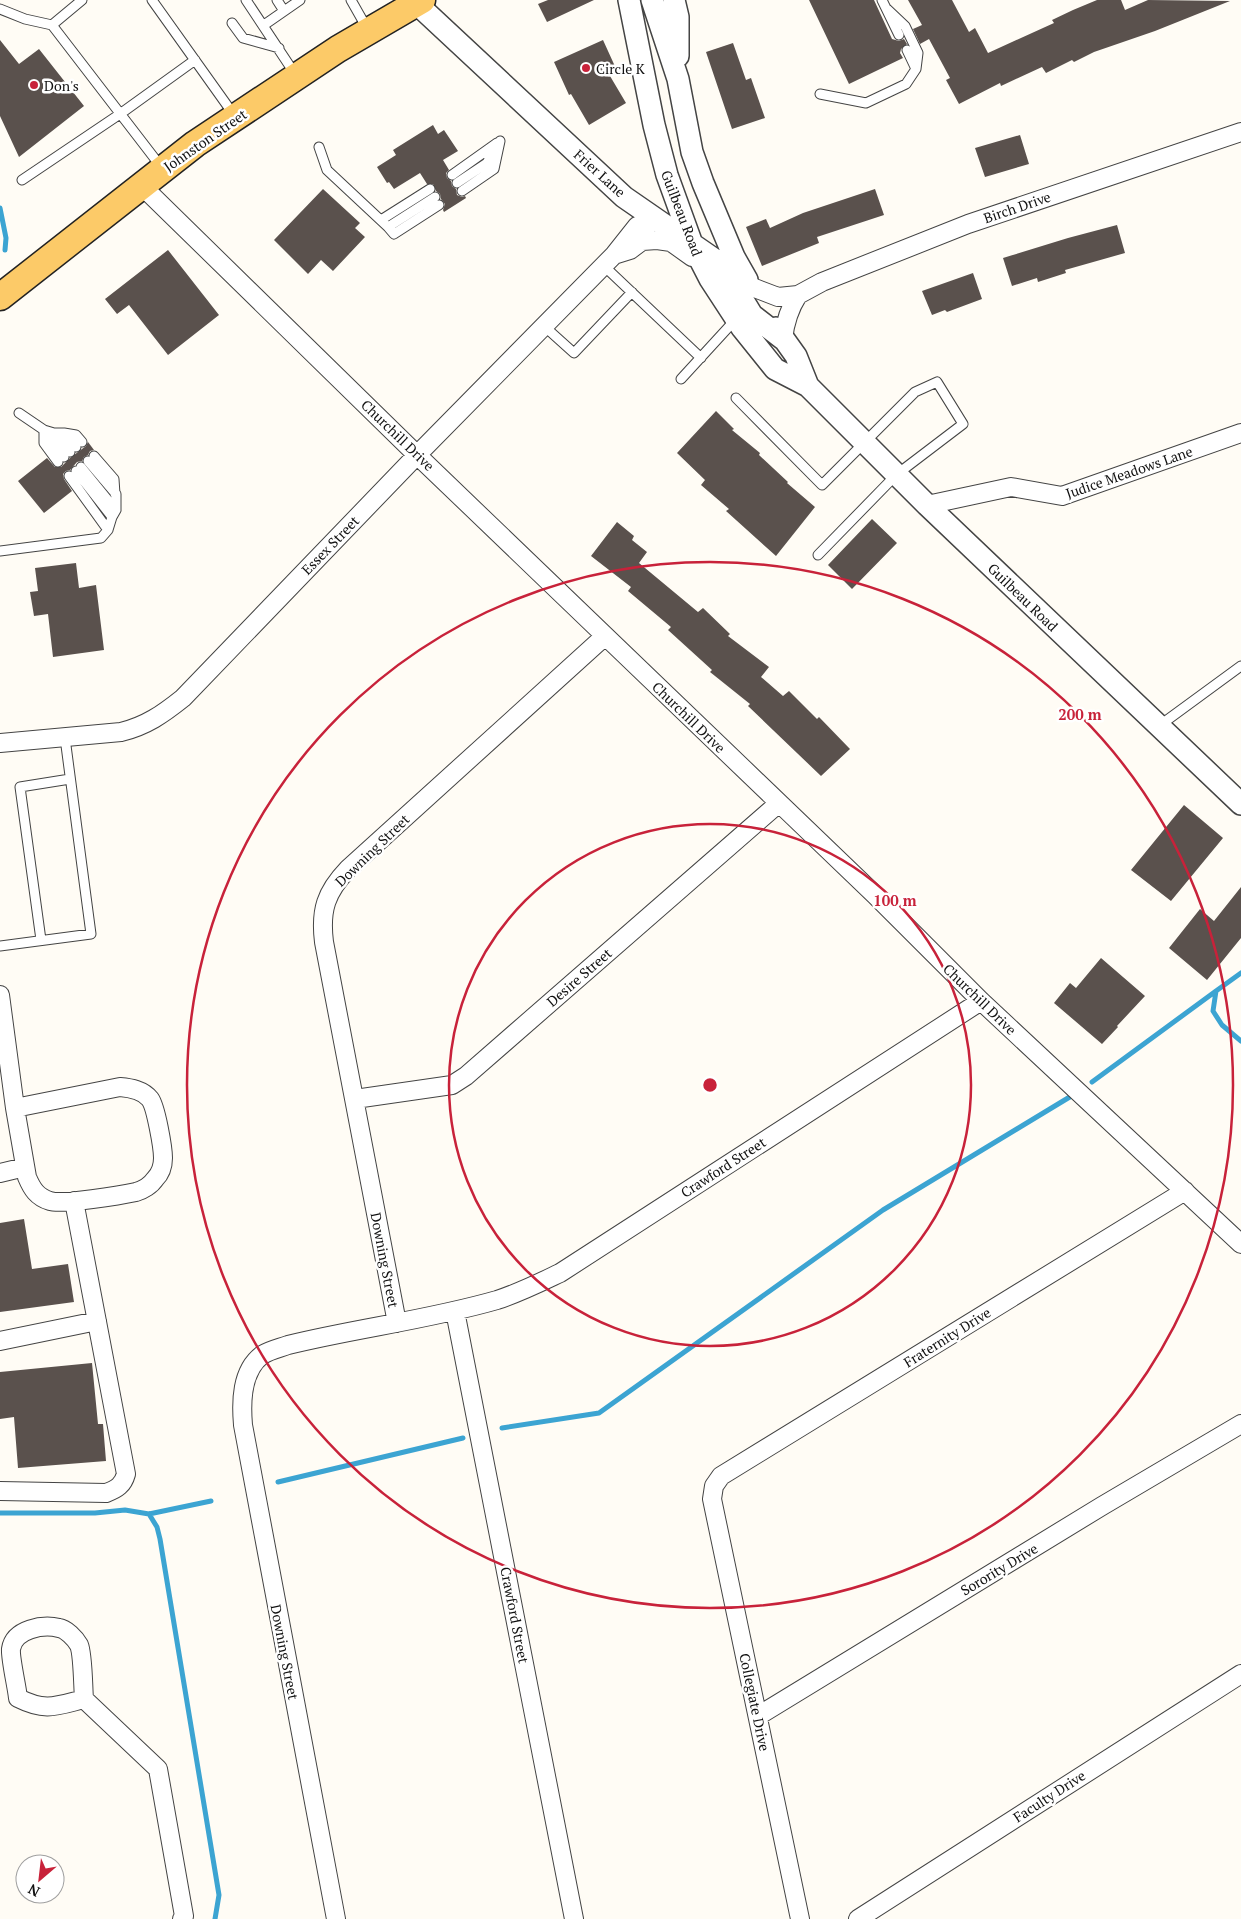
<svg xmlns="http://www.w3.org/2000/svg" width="1241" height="1919" viewBox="0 0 1241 1919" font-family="'PT Serif',serif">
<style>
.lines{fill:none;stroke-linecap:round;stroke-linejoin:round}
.stream{stroke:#3ca4d2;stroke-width:5}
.building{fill:#5a514d}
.service-casing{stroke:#444;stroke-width:11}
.minor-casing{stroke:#444;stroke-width:20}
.tertiary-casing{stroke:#444;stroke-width:24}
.primary-casing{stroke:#222;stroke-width:29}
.service{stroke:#fff;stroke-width:9}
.minor{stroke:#fff;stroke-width:18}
.tertiary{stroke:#fff;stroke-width:21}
.primary{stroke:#fcca68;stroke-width:26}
.ring{fill:none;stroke:#c8223a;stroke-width:2.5}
.poi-dot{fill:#c8223a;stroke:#fff;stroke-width:2}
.labels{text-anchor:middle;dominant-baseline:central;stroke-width:5;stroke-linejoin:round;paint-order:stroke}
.poi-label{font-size:14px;fill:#111;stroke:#fff;text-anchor:start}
.street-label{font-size:14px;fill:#111;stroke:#fff}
.centre{fill:#c8223a;stroke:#fff;stroke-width:2.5}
.ring-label{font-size:15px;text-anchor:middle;font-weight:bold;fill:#c8223a;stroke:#fff;stroke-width:5;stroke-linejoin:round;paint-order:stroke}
</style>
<rect width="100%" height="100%" fill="#fffcf5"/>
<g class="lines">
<!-- stream -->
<path class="stream" d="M0,208L6,238L5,250
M1241,973L1216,991L1213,1011L1222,1025L1241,1041
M1092,1082L1216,991
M502,1428L599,1413L883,1210L1073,1095
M278,1482L463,1438
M0,1513H95L125,1510L149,1514L211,1501
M149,1514L157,1527L160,1539L219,1895L215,1919"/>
</g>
<!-- building -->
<path class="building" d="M548,0H594L547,22L538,4Z
M809,0H874L892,39L899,41L904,39L907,44L901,49L900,53L903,58L849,84Z
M908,0H952L969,32L975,28L988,53L1054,23L1052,20L1073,10L1097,0H1121L1125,10L1148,0L1230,1L1155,31L1094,52L1074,62L1072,60L1046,73L1042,67L1001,86L1000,83L959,104L946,80L950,78L929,39L920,44L913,29L922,25Z
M0,40L19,64L39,49L84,106L19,157L0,116Z
M603,40L618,73L610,76L626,103L589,125L571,94L569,95L554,62Z
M733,43L746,80L751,78L765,118L732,129L706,52Z
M433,125L438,134L444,130L458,151L443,160L449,170L446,173L447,178L451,181L452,186L456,189L457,195L462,197L465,196L466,198L444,212L443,210L445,204L441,199L440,194L436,191L433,184H427L420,173L394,189L389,182L387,183L377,167L396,155L393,150Z
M1020,135L1029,164L985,177L975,148Z
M323,189L360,223L355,228L365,237L333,271L321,260L308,274L274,240Z
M875,189L884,215L817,237L819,243L762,266L746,227L766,219L770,228L803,213Z
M1117,225L1125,253L1065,270L1066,273L1038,282L1037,278L1012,286L1003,258L1068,238Z
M168,250L219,315L168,355L129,305L117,314L105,299Z
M973,273L982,299L947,312L945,310L932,315L922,291Z
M716,411L734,429L732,430L760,453L759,455L788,482L787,483L815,507L776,556L726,511L729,509L701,485L705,480L677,453Z
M88,442L94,450L90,451L88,455L84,457L82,461L77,462L70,470L66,471L63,474L64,479L72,491L44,513L18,481L47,458L55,467H61L70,458L86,446Z
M872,519L897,543L852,589L828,565Z
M617,522L634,536L632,540L647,552L639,563L698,612L703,608L730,634L728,636L769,667L761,677L783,696L789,691L817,719L819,717L850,749L821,776L748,706L750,704L710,672L712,670L668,630L671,627L628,591L631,587L591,556Z
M76,563L79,588L96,585L104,650L53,657L48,614L34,616L30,592L38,591L35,568Z
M1184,805L1223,838L1171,901L1131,870Z
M1241,887V938L1207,980L1169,948L1200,909L1214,921Z
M1101,958L1145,996L1117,1026L1118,1027L1102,1044L1054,1003L1070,983L1076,988Z
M24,1219L32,1269L68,1264L74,1302L0,1312V1223Z
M92,1363L98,1424H103L106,1461L18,1468L14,1417L0,1419V1372Z"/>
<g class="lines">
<defs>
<path id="service" d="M82,0L52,25L162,168
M152,0L234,115
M246,0L295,74
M277,0L284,11
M351,0L368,30
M882,0L899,35
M886,8L905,26L918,53L916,69
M0,9L25,19L52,25
M232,23L243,38L279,48
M264,25L300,0
M820,94L866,103L906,84L916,69L907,50
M319,147L327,170L388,227L394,234L439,205
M452,175L497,143
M22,180L120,114L195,60
M457,183L487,163L496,147
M462,191L494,169L500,141
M381,220L430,189
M388,227L435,197
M604,266L701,358
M544,326L574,353L632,292
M681,379L736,319
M736,398L822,485L915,392L937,382L963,424L896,475L818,555
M19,413L44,430V443L58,462
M44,430L54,433L70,452
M44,430L64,457
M54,433H64L76,447
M64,433L76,435L82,442
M94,456L114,479L115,494
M88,461L116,494V510
M81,467L116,510L112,517
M76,471L112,517L108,530
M0,551L101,538L108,530L69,476
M1159,726L1241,666
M41,940L20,787L70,779
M0,946L91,934L65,738"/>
<path id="minor" d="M141,185L417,455L875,895L981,1001L1241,1244
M614,255L630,250L642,241L657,240L671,242L692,257
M752,287L778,297L798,295L822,282L968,224L1241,132
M783,339C785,322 789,309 798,295
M927,505L1011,487L1062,496L1241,433
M0,743L121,732C146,726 163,714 183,698L417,455L614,255L637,226L657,221
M0,995L15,1108L27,1177C32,1189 37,1197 50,1201C62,1205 122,1195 136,1192C143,1190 151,1185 155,1179C160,1174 163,1166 163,1158C163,1148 156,1107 150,1099C143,1090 131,1088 120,1087L15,1108
M355,1099L452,1085L466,1076L779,803
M0,1173L25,1167
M455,1311L574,1919
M397,1323L324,942C320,910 326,892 348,869L605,636
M0,1341L97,1321
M0,1491L106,1493C117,1489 123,1485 126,1474L74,1201
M84,1699C56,1706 46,1712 18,1698C17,1687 10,1658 11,1649C14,1629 43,1624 59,1628C66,1629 75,1638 79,1645C83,1654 83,1687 84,1699L158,1769L184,1916L182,1919
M758,1716L1102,1506L1241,1424
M336,1919L243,1425C241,1402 241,1371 262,1355C270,1350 280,1348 288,1345C357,1328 428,1320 497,1300C519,1293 539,1283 560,1273L981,1001
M800,1919L712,1499L714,1486L721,1476L1185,1191
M858,1919L1241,1674"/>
<path id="tertiary" d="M629,0L654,125L667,175L692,244L710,279L742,328L775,369L808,386L927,505L1241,804
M652,0L678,79L692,152L703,183L734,257L747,280
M674,0L678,17V56
M416,3L624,197L721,264L752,315L783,339
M776,328L796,356L808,386"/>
<path id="primary" d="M0,297L195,144L338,49L422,0"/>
</defs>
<!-- service casing -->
<use href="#service" class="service-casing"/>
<!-- minor casing -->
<use href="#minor" class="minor-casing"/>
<!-- tertiary casing -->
<use href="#tertiary" class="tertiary-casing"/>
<!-- primary casing -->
<use href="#primary" class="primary-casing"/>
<!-- service -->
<use href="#service" class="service"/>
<!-- minor -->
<use href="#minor" class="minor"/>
<!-- tertiary -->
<use href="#tertiary" class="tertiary"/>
<!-- primary -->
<use href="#primary" class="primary"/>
</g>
<!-- distance rings -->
<g class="ring">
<circle cx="710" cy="1085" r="261"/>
<circle cx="710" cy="1085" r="523"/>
</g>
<!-- markers -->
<g class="poi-dot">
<circle cx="586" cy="68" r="5"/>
<circle cx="34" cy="85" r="5"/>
</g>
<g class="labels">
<!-- poi labels -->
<g class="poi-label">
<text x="596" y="68">Circle K</text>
<text x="44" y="85">Don's</text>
</g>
<!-- street labels -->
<g class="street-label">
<text transform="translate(205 140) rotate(-35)">Johnston Street</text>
<text transform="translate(600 173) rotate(42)">Frier Lane</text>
<text transform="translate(1017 207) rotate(-19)">Birch Drive</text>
<text transform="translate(682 213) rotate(69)">Guilbeau Road</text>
<text transform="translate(398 435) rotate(44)">Churchill Drive</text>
<text transform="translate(1129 472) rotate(-19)">Judice Meadows Lane</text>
<text transform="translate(330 545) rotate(-46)">Essex Street</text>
<text transform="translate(1023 597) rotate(44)">Guilbeau Road</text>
<text transform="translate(689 717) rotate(44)">Churchill Drive</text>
<text transform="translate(372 850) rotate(-44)">Downing Street</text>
<text transform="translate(579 977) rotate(-41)">Desire Street</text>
<text transform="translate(980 999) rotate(44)">Churchill Drive</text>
<text transform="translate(723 1167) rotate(-33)">Crawford Street</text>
<text transform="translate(385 1260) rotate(79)">Downing Street</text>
<text transform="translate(947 1337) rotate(-32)">Fraternity Drive</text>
<text transform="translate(999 1569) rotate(-31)">Sorority Drive</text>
<text transform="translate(515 1615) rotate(79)">Crawford Street</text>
<text transform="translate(285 1652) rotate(79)">Downing Street</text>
<text transform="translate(755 1702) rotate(78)">Collegiate Drive</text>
<text transform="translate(1049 1796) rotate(-33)">Faculty Drive</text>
</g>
</g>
<circle cx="710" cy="1085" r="8" class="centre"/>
<g class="ring-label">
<text x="1080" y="720">200 m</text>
<text x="895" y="906">100 m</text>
</g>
<!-- north arrow -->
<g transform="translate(40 1879) rotate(208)"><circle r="24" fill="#ffffff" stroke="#a0a0a0"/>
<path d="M0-4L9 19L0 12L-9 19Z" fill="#c8223a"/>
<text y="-8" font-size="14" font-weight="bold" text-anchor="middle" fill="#111111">N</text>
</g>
</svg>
